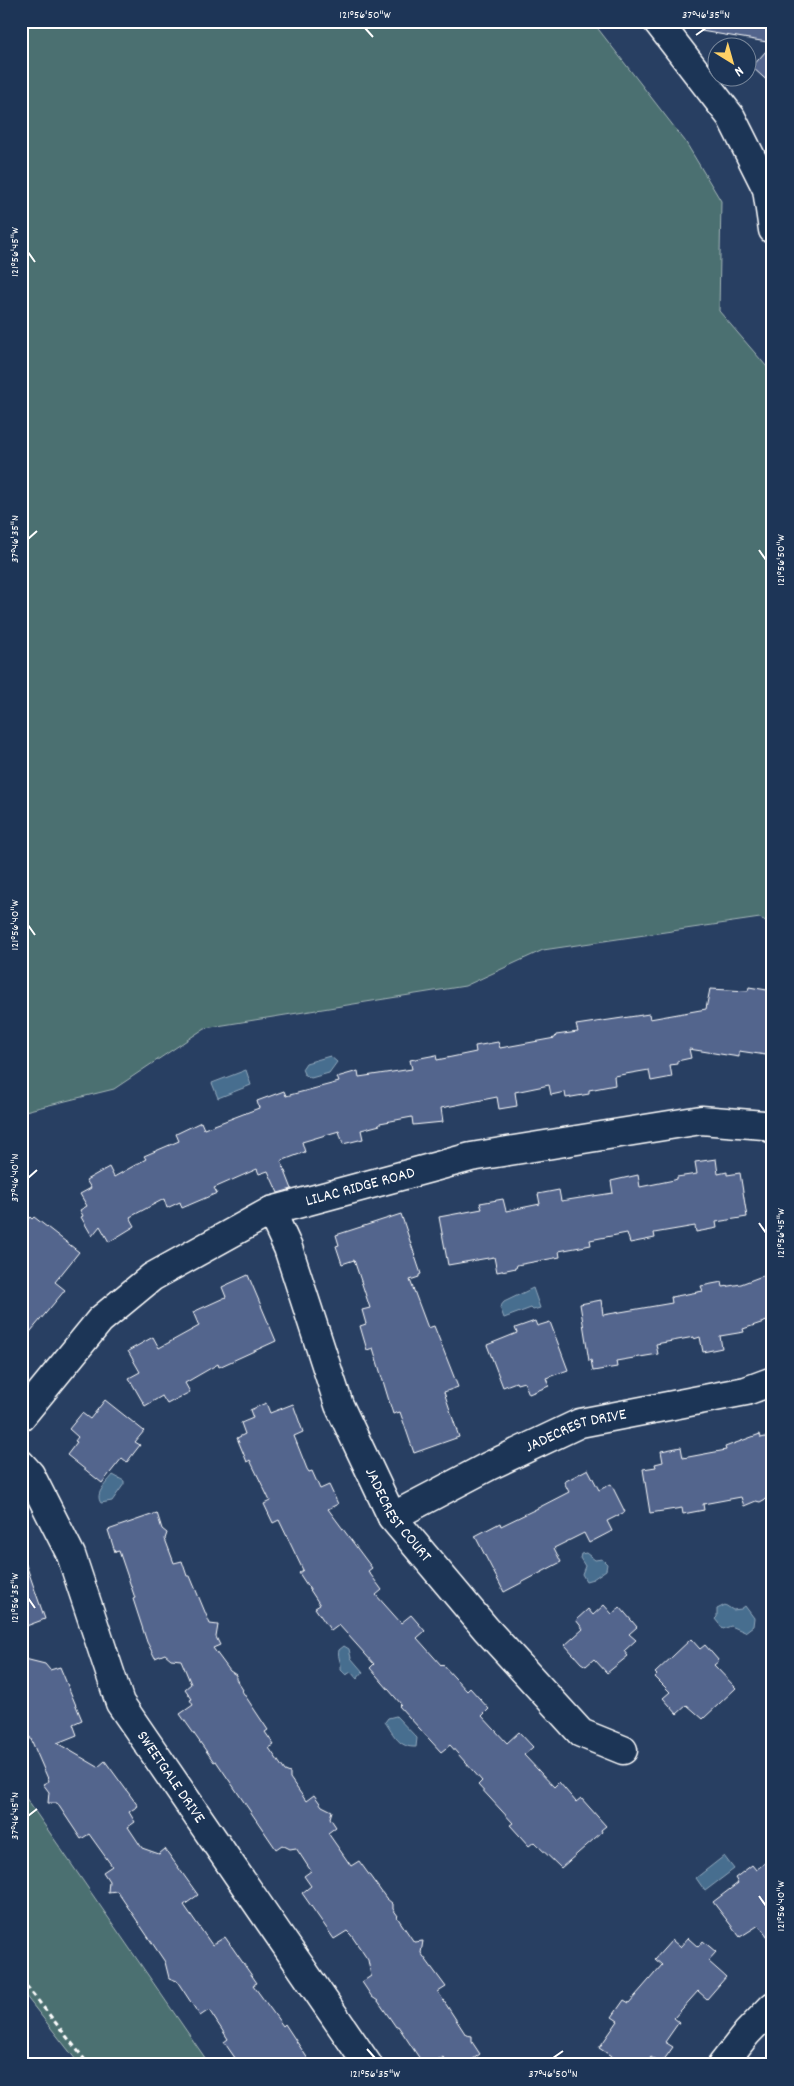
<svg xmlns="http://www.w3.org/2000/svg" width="794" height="2086" viewBox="0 0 794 2086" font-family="Dekko,sans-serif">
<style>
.green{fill:#4b6f71;stroke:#a5b7b8}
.water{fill:#476e8f;stroke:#91a8bc}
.building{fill:#53658d;stroke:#fff}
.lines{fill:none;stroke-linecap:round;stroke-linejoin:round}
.minor-casing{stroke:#fff;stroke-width:31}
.path{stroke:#fff;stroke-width:3;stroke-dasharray:5 4;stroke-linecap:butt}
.minor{stroke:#1d3557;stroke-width:28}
.ticks{fill:none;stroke:#fff;stroke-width:2}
.labels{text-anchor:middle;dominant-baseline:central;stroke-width:5;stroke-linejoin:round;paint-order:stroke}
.street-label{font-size:16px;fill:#fff;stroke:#1d3557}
.neatline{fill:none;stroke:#fff;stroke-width:2}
.ticks-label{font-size:12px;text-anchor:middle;fill:#fff}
</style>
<rect width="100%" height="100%" fill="#283f62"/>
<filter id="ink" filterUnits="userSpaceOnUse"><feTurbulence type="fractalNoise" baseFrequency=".02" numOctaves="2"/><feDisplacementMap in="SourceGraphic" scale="10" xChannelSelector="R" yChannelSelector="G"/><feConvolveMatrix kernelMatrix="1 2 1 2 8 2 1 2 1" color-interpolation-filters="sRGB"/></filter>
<g filter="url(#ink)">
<!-- green -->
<path class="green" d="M21,21H592L685,141L721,201L719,311L773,374V925L760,918L543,950L465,986L205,1028L114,1089L21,1112Z
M21,1791L210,2065H80L21,1990Z"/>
<!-- water -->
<path class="water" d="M330,1056L337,1062L329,1073L311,1078L304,1074L302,1069L306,1063Z
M246,1070L251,1085L218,1098L212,1083Z
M533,1288L540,1308L533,1310L531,1308L504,1318L500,1307L504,1302Z
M113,1475L124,1481V1484L112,1501L101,1503C94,1493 107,1483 113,1475Z
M586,1553L595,1560L602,1559L607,1564L606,1570L593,1579L586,1581L582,1574L585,1566L580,1558L581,1554Z
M725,1605L733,1610L741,1609L745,1606L754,1618L753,1626L745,1632L731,1626L723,1629L715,1619L717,1617V1609Z
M344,1646L349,1649L351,1658L363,1672L357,1679L351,1672L346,1675L341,1670C342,1662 337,1658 339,1650Z
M396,1716L417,1738L416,1747C399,1748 394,1735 385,1722L388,1718Z
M724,1856L734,1869L705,1891L696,1878Z"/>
<!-- building -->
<path class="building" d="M702,21H757L773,35V43L701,31Z
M773,43V86L752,67Z
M749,987L773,991V1019L766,1055L739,1051V1057L689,1049L691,1058L677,1061V1064L670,1065L672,1077L651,1081L649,1070L614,1076L615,1085L589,1090V1094L566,1098L565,1092L551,1095L549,1085L515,1092L517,1106L499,1109L497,1097L441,1108L443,1122L413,1125L412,1117L380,1123V1125L361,1130L363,1139L343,1144L339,1131L302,1142L305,1152L281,1161L292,1189L278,1193L268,1171L259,1174L257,1169L214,1188L217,1193L182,1208L180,1202L167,1208L164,1199L130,1217L135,1226L109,1242L100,1226L92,1236L81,1217L83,1216L80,1210L87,1206L80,1194L91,1188L86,1180L109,1167L114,1177L146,1159L144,1156L179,1141L176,1134L201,1122L204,1129L259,1108L257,1101L284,1091L286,1096L339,1082L337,1077L358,1071L359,1077L412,1069L410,1060L436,1055L437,1060L476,1052L475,1046L498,1042L500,1048L555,1038L556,1035L578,1032L576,1025L649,1014L650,1019L706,1009L710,989L748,991Z
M716,1159L718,1174L727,1172V1175L740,1173L747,1217L716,1222L717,1228L696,1232L695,1226L654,1233L655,1238L630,1243L627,1233L590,1240L591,1245L559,1251L560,1257L517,1265L516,1268L497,1272L494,1257L448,1265L439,1217L482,1209L480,1203L503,1199L506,1211L540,1204L538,1194L559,1190L561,1201L613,1193L611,1181L638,1175L640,1187L674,1180L677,1179V1177L697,1174L695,1162Z
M401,1214L421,1274L419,1275V1277L410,1280L428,1328L434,1326L436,1331L458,1387L444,1392L459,1437L414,1453L400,1412L393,1414L373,1348L367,1350L362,1333L360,1326L366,1324L362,1310L370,1308L354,1260L342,1264L336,1246L339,1245L336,1235Z
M30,1217L32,1219L34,1217L79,1252L55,1282L65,1290L21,1343V1228Z
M773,1272V1319L743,1329L744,1332L720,1336L722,1348L703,1352L700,1337L694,1339V1337L656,1344L658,1354L616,1361L617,1367L593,1371L591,1360L589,1361L580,1304L601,1300L603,1315L672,1303L671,1297L703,1291L701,1286L722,1282L723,1287L741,1284Z
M248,1275L276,1341L219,1367L218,1364L185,1383L190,1392L167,1404L162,1396L145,1406L129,1378L140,1372L128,1351L153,1337L159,1348L199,1326L193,1312L226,1297L222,1287Z
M535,1321L537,1326L550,1322L568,1370L546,1378L549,1386L529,1394L524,1382L517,1384L516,1382L503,1387L487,1345L517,1333L515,1328Z
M105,1400L144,1431L135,1442L140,1445L127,1462L122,1458L102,1483L67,1455L77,1442L75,1441L78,1437L69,1429L82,1413L90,1419Z
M266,1403L270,1413L293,1404L303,1432L294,1436L307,1469L309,1472L312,1471L320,1489L329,1485L338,1504L328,1509L372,1568L368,1571L382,1590L376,1595L401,1623L411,1615L425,1631L417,1638L441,1665L442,1664L467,1691L470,1688L489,1709L482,1716L507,1743L519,1732L533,1747L524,1755L554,1787L559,1782L576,1802L581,1798L606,1826L601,1830L602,1832L561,1868L534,1842L529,1846L510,1825L513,1823L478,1785L482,1781L450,1745L441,1752L399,1706L401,1704L370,1668L374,1664L339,1625L331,1631L315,1608L320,1605L299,1573L303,1570L279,1520L273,1523L264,1504L270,1501L250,1460L247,1462L237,1438L245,1434L241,1423L253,1418L250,1410Z
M760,1434L761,1438L769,1436L773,1445V1495L760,1502L756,1501L744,1506L741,1497L703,1504L704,1510L683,1514L682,1508L650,1513L643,1469L656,1467L655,1464L663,1462L661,1451L681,1447L683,1458L726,1450L725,1447Z
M588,1469L599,1490L611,1484L625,1512L607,1521L612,1531L589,1543L584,1533L554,1548L561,1562L504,1592L475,1536L500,1523L501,1526L534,1510L569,1492L564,1482Z
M157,1513L162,1529L167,1533L165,1539L174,1563L182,1561L187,1576H190L210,1624L218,1625L216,1637L220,1645L213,1648L230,1671L236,1675V1679L243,1690L242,1691L268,1730L265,1732L274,1745L269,1748L285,1771L290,1773V1778L306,1801L314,1795L322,1806L332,1811L330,1818L336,1827L328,1833L351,1866L359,1861L386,1898L393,1904V1909L398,1916L397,1917L414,1942L423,1941L421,1953L446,1987L438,1992L466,2035L472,2036V2042L480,2054L465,2065H448L443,2057L432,2065H424L398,2026L396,2027L378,2001L372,1997L362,1982L371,1976L368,1960L351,1935L347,1931L334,1939L302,1893L311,1886L304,1876L311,1871L296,1848L290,1849L282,1845L276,1849L216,1761L214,1762L180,1714L193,1705L190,1700L192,1699L185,1689L191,1684L181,1660L171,1659L165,1654L155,1658L147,1642L133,1599L135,1598L119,1551L115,1552L108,1530Z
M21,1559H24L45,1619L21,1628Z
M604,1605L612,1614L620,1607L637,1627L629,1634L636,1640L624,1651L628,1656L607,1673L594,1659L586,1666L581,1663L565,1645L583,1629L576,1620L588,1609L593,1615Z
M691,1639L700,1649L705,1645L719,1661L714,1665L736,1688L703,1719L687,1705L677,1714L663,1698L670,1692L655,1677L657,1675L655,1673Z
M21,1658L45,1664L50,1670L60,1667L82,1720L73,1724L77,1735L57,1743L98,1767L105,1761L138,1806L129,1812L135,1822L128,1827L142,1848L159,1854L165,1849L198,1895L184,1905L212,1945L225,1937L257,1983L253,1985L283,2026L285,2024L312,2065H240L224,2042L228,2039L209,2010L200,2016L177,1981L169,1978L165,1962L117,1891L108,1892L109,1881L103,1872L112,1866L89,1834L81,1839L57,1803H48L49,1792L43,1784L49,1781L30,1737L21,1741Z
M766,1862L773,1871V1944L759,1925L740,1937L713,1902L738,1883L735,1878L752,1865L756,1870Z
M688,1938L698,1947L703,1941L716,1952L708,1961L726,1977L707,1999L698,1991L674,2018L679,2022L665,2042L673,2047L661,2064L651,2057L645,2065H625L599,2048L618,2021L612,2017L624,2000L629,2003L662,1965L655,1959L672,1940L680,1947Z"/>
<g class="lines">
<defs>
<g id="minor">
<path d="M657,21L731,117L767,189L773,230"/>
<path id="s1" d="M271,1211L288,1248L339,1405L392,1517L486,1629L581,1733L623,1750"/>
<path id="s2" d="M21,1417L100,1320L152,1277L271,1211L471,1157L701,1120L764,1125L773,1129"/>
<path id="s3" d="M21,1464L30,1474L71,1555L120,1703L368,2065"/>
<path id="s4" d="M392,1517L489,1466L580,1423L746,1391L773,1381"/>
<path d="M722,2065L747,2033L773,2006"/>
</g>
</defs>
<!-- minor casing -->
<use href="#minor" class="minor-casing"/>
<!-- path -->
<path class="path" d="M21,1979L89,2065"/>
<!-- minor -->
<use href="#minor" class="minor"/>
</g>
</g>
<!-- ticks -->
<path class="ticks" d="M365,28L373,37M696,35L706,28M28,252L35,262M28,539L37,531M759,550L766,560M28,925L35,935M28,1178L37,1170M759,1223L766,1233M28,1598L35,1608M28,1816L37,1809M759,1896L766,1906M367,2049L375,2058M553,2058L563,2051"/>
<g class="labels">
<!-- street labels -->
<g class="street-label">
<text stroke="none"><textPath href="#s2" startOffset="421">LILAC RIDGE ROAD</textPath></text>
<text stroke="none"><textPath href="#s4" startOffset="204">JADECREST DRIVE</textPath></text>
<text stroke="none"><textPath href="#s1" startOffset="331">JADECREST COURT</textPath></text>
<text stroke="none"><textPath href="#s3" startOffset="350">SWEETGALE DRIVE</textPath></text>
</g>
</g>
<!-- margin -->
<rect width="794" height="2086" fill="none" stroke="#1d3557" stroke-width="55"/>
<!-- north arrow -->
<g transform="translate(732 62) rotate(143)"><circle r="24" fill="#1d3557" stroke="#77869a"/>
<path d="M0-4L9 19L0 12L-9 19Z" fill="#ffd166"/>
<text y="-8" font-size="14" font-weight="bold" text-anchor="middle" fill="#ffffff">N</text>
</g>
<rect x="28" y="28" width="738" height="2030" class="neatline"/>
<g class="ticks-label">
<text x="365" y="18">121°56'50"W</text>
<text x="706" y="18">37°46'35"N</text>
<text transform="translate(14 252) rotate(-90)" y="4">121°56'45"W</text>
<text transform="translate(14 539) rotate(-90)" y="4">37°46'35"N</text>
<text transform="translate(780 560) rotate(-90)" y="4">121°56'50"W</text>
<text transform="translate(14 925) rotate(-90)" y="4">121°56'40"W</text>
<text transform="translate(14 1178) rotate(-90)" y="4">37°46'40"N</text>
<text transform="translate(780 1233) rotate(-90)" y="4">121°56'45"W</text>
<text transform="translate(14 1598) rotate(-90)" y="4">121°56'35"W</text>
<text transform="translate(14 1816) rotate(-90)" y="4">37°46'45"N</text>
<text transform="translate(780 1906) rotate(-90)" y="4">121°56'40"W</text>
<text x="375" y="2077">121°56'35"W</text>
<text x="553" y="2077">37°46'50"N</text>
</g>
</svg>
